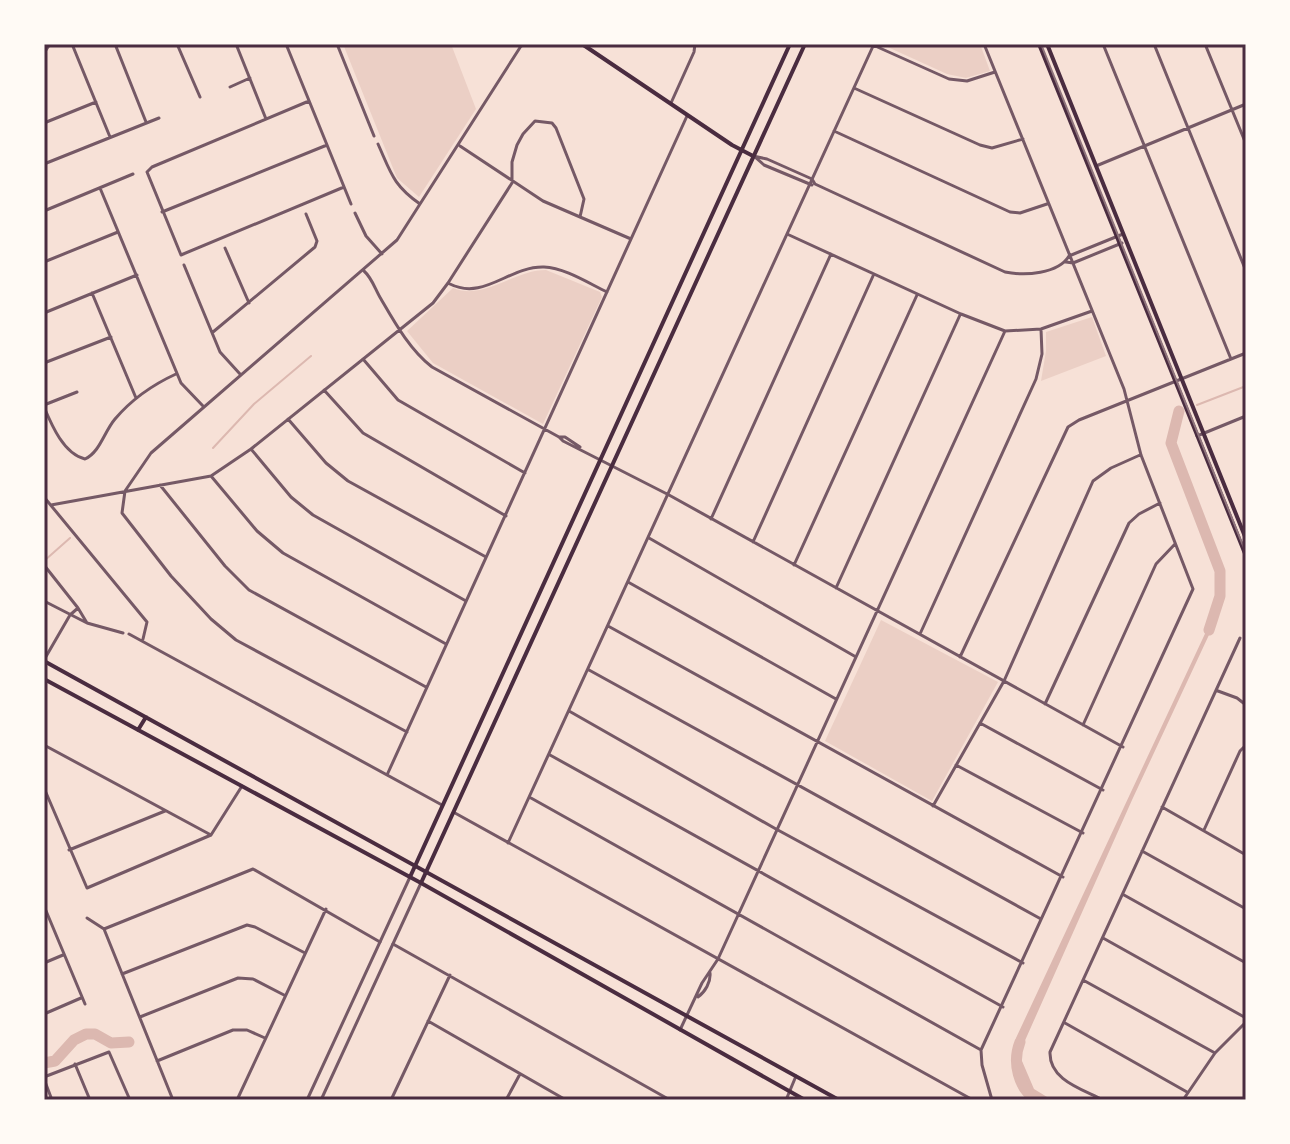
<svg xmlns="http://www.w3.org/2000/svg" width="1290" height="1144" viewBox="0 0 1290 1144" font-family="Merriweather,serif">
<style>
.green{fill:#ebcfc5}
.water{fill:#dcb8b0}
.lines{fill:none;stroke-linecap:round;stroke-linejoin:round}
.stream{stroke:#dcb8b0;stroke-width:2}
.river{stroke:#dcb8b0;stroke-width:11}
.minor{stroke:#755966;stroke-width:3}
.tertiary{stroke:#755966;stroke-width:3}
.secondary{stroke:#4a2c40;stroke-width:4}
.primary{stroke:#4a2c40;stroke-width:4}
.rail{stroke:#8f747c;stroke-width:2}
.neatline{fill:none;stroke:#4a2c40;stroke-width:3}
</style>
<rect width="100%" height="100%" fill="#f7e1d7"/>
<!-- green -->
<path class="green" d="M343,44H451L476,109L419,197L397,178Z
M881,44H980L990,71L966,78L947,74Z
M546,270L600,292L602,297L543,424L433,363L407,331L453,288C485,301 513,270 546,270Z
M1092,317L1106,356L1041,381L1046,351V332Z
M881,620L998,682L932,801L825,741Z"/>
<!-- water -->
<path class="water" d="M1214,619L1215,622L1132,800L1019,1054L1034,1089L1052,1100H1035C1016,1086 1013,1060 1016,1038L1210,623Z"/>
<g class="lines">
<!-- stream -->
<path class="stream" d="M1197,405L1246,386
M213,448L254,404L311,356
M44,561L70,538"/>
<!-- river -->
<path class="river" d="M1179,411L1171,443L1220,571V596L1209,630
M1020,1042C1012,1062 1018,1089 1037,1100
M44,1063L55,1061L74,1040L86,1034H95L111,1043L129,1042"/>
<!-- minor -->
<path class="minor" d="M72,44L110,137
M115,44L146,122
M177,44L200,97
M236,44L266,119
M286,44L351,204
M337,44L374,136
M984,44L1124,389L1141,455L1193,589L981,1050L982,1065L992,1100
M1103,44L1231,359
M1154,44L1246,271
M1205,44L1246,144
M873,45L949,79L967,81L995,72
M44,53L50,44
M230,87L250,78
M854,88L980,145L992,148L1023,139
M309,101L152,167L147,172L181,255L344,187
M671,103L694,52L695,44
M44,123L96,102
M834,131L1010,212L1020,213L1047,204
M378,144C391,173 393,185 420,204
M460,146L543,201L631,239
M753,156L767,159L812,179L815,184L1005,272C1025,276 1058,274 1069,256L1123,234
M755,157L764,165L812,185
M44,164L159,118
M1096,166L1246,104
M100,188L181,383L203,406
M44,211L133,174
M162,212L327,145
M355,213L366,236L382,254
M787,234L961,314L1005,331L1041,329L1092,311
M225,248L249,303
M44,262L118,232
M1066,262L1073,263L1122,243
M184,265L220,352L240,374
M364,271C372,278 375,289 381,299C395,323 410,350 432,367L559,437L563,441L669,495L1123,747
M450,284C484,301 509,266 544,267C565,268 588,283 607,292
M92,293L136,398
M44,313L137,275
M213,332L315,247L317,241L306,214
M363,359L398,400L525,473
M44,363L111,337
M324,390L363,433L506,516
M44,405L77,392
M44,407C52,426 64,454 85,459C100,452 104,432 115,419C132,399 152,385 176,374
M288,419L326,463L348,481L486,557
M1197,436L1246,416
M559,437H565L580,447
M251,449L291,497L313,515L466,601
M211,476L257,531L283,553L446,644
M160,485L225,566L249,590L426,687
M44,497L147,622L143,639
M51,505L211,476L251,449L433,303L448,283L512,183V162L517,145L523,134L535,121L552,123L556,128L584,199L580,217
M711,519L831,254
M649,538L856,657
M753,542L873,276
M44,565L78,608L87,623
M794,565L917,295
M628,582L836,699
M836,588L960,315
M44,601L87,623L123,633
M608,626L1063,877
M129,634L442,805
M920,634L1036,379L1042,354L1041,329
M960,657L1068,427L1079,420L1246,353
M44,660L70,615L78,608
M589,670L1041,919
M1218,691L1237,698L1246,705
M1045,704L1129,523L1139,514L1160,503
M569,711L776,829L1023,963
M980,723L1103,790
M1083,725L1156,564L1175,544
M407,732L236,640L211,619L171,576L122,513L125,491L151,453L397,240L521,46L526,44
M44,745L211,835
M550,755L1003,1007
M956,765L1083,833
M387,775L687,116
M44,788L87,888L211,835L242,786
M531,798L981,1050
M933,806L1004,681L1093,481L1111,468L1140,455
M1162,807L1246,855
M455,813L973,1100
M1204,830L1240,751L1246,745
M508,843L874,44
M69,850L165,811
M1142,851L1246,909
M1124,895L1246,963
M44,906L85,1004
M87,918L104,929L173,1100
M104,929L253,869L380,942
M1103,938L1246,1018
M393,944L670,1100
M44,963L63,955
M122,974L247,925L255,927L305,953
M1083,980L1215,1053
M698,997C705,992 711,982 710,973
M44,1014L81,998
M140,1017L238,978L253,979L284,995
M428,1021L566,1100
M1065,1023L1187,1092
M680,1030L702,983L718,959L1005,331
M157,1061L233,1030H247L265,1038
M75,1064L90,1100
M44,1077L109,1052L130,1100
M44,1079L52,1100
M237,1100L326,909
M391,1100L450,975
M506,1100L520,1074
M786,1100L796,1076
M1103,1100C1082,1089 1049,1080 1050,1052L1240,638
M1183,1100L1215,1053L1246,1022"/>
<!-- tertiary -->
<path class="tertiary" d="M307,1100L410,877
M321,1100L421,883"/>
<!-- secondary -->
<path class="secondary" d="M582,44L732,145L753,156
M410,877L790,44
M421,883L805,44"/>
<!-- primary -->
<path class="primary" d="M1039,44L1246,556
M1047,44L1246,539
M44,661L839,1100
M44,679L421,883L805,1100
M138,730L146,717"/>
<!-- rail -->
<path class="rail" d="M1041,44L1246,553"/>
</g>
<!-- border -->
<rect width="1290" height="1144" fill="none" stroke="#fffaf5" stroke-width="92"/>
<rect x="46" y="46" width="1198" height="1052" class="neatline"/>
</svg>
